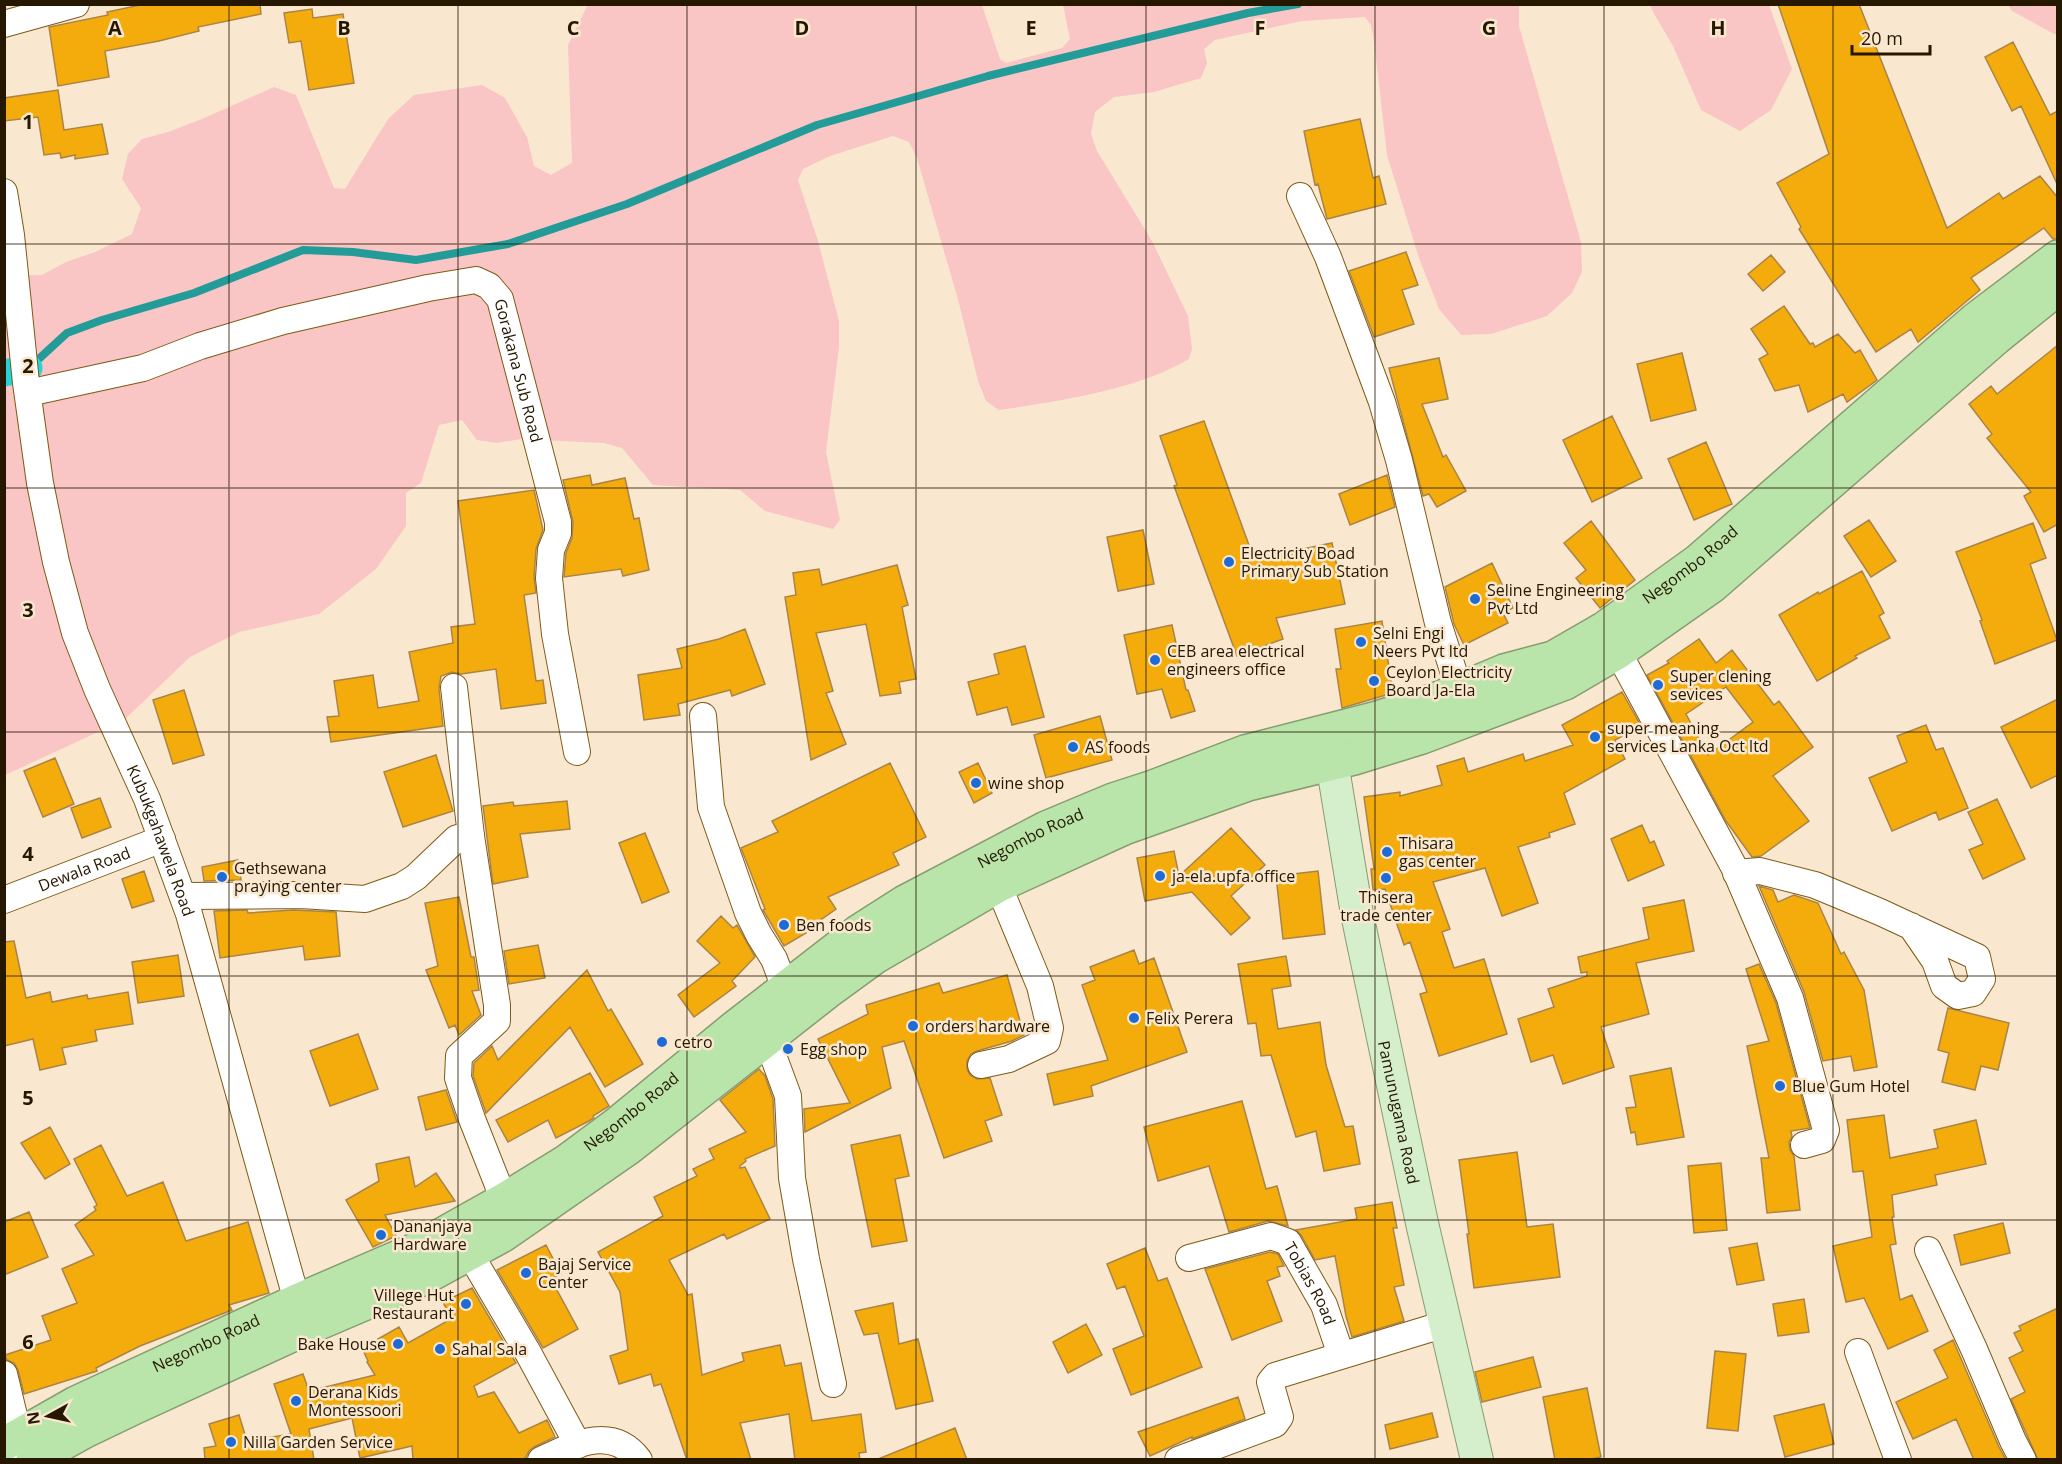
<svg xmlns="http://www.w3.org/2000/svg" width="2062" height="1464" viewBox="0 0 2062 1464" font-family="'Open Sans',sans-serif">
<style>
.green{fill:#f9c5c5}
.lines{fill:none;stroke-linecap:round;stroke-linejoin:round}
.stream{stroke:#239c99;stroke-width:8}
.canal{stroke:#22d5db;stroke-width:27}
.building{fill:#f4ac0c;stroke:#ab8445;stroke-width:1.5;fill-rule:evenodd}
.minor-casing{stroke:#7f5a14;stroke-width:28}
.major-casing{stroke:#869d6f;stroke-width:34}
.highway-casing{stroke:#869d6f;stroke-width:36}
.minor{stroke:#fff;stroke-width:26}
.major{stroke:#d5efcd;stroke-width:32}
.highway{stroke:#b9e5ab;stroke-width:33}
.grid{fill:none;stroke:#261700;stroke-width:1.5;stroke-opacity:0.55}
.poi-dot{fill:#1e6bd6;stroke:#f9e8cf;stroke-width:2}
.labels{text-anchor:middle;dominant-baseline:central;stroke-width:5;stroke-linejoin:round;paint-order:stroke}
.street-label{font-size:16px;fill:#261700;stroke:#f9e8cf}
.poi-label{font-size:16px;fill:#261700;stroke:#f9e8cf;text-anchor:start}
.grid-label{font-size:20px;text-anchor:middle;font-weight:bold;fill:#261700;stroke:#f9e8cf;stroke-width:5;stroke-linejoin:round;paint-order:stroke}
</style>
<rect width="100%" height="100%" fill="#f9e8cf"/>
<!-- green -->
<path class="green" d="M588,4L982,5L1000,59L1006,63L1062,48L1070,39L1063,5H1519V26L1581,242L1582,272L1572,293L1547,316L1491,334L1461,335L1439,309L1419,258L1387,155L1374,41L1371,25L1365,17L1302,21L1215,40L1204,49L1207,63L1201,78L1154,92L1114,97L1095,112L1091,134L1097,151L1152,241L1188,316L1192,349L1189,359C1137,390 1059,401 999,410L986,401L978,381L959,303L917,158L909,142L893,136L830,156L803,169L798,180L818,241L839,321V347L826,452L840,520L833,529L765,511L740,490L653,485L622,448L604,443L521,439L497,443L477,440L462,420L439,425L421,483L406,493V526L376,569L319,614L239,632L190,657L124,720L5,775L4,276L42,275L66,262L95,252L132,234L141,208L122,179L128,154L142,139L168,132L202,119L274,87L296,95L334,188L345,189L388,119L414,95L482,85L505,98L527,137L534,166L551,175L572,163L568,45Z
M1650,5H1769L1792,69L1771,110L1740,131L1701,110L1673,46L1653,12Z
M2008,5H2057V34H2054L2012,11Z"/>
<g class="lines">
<!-- stream -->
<path class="stream" d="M30,367L67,333L102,320L194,293L303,250L353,252L416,260L508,244L627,204L817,125L988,76L1248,13L1298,4"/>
<!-- canal -->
<path class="canal" d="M4,373L29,368"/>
</g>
<!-- building -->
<path class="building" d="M145,4H260L261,14L198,27L199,31L159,41L105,51L109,77L58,86L49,27L108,15L107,12Z
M1778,4H1859L1947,228L1999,193L2003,199L2040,176L2058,198V239H2053L2044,228L1971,278L1980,290L1918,342L1911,329L1876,352L1799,229L1801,227L1777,183L1829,154Z
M312,9L313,18L343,14L354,83L309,90L301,41L289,43L284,13Z
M2013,42L2050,115L2058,111V186L2021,106L2012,111L1985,57Z
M58,90L64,130L102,124L108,154L75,159V155L61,158L60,153L44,155L38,117L4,121V98Z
M1360,119L1373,178L1379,176L1386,204L1327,219L1318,184L1315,185L1304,131Z
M1406,252L1418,285L1402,290L1414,324L1374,337L1349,271Z
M1771,255L1785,272L1763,291L1748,274Z
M1784,306L1810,344L1813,343L1815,347L1838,334L1855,353L1860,350L1877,380L1847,402L1843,394L1808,412L1799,385L1775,391L1759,359L1768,354L1751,329Z
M2058,345V524L2044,532L2024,496L2031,492L1987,438L1992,434L1969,404L1991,386L1997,394Z
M1682,353L1696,410L1651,421L1637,364Z
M1439,358L1448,399L1422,404L1443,457L1446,455L1466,491L1437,507L1429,494L1423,496L1389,368Z
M1612,416L1642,478L1592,502L1563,440Z
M1204,421L1254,559L1332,543L1345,604L1276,618L1283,639L1237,656L1174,486L1177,485L1160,436Z
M1706,442L1732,504L1694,520L1668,459Z
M590,475L592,485L625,478L634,519L639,518L649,570L623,576L621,569L564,577L566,553L572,538L573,522L563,480Z
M1387,475L1395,507L1350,525L1339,494Z
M534,490L543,530L536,549L534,577L536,593L524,595L536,681L543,680L546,703L501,709L496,669L461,674L452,672L441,676L440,682L439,689L443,726L331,742L327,717L339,716L334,681L373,675L378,708L419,701L409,652L453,643L451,627L475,624L458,501Z
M1869,520L1896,561L1871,577L1844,536Z
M1591,521L1635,580L1600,608L1576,578L1586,570L1564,543Z
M2033,523L2046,558L2030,564L2057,640L1995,664L1980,621L1982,620L1956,552Z
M1143,530L1154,584L1118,591L1107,537Z
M1492,563L1513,608L1503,613L1508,623L1464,645L1454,624L1445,587Z
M897,565L908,605L902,607L916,679L899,682L901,693L880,696L866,624L816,633L833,691L826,693L846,744L811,760L785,597L796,595L793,573L819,569L822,585Z
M1862,571L1884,613L1879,616L1890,638L1855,656L1857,658L1817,681L1779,615L1818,592L1819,594Z
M1382,621L1393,693L1342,708L1336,669H1341L1335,629Z
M1172,625L1186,690H1188L1195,711L1171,718L1162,689L1137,694L1124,635Z
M745,629L765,684L732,696L730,690L678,704L680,715L644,720L638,675L682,668L677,649L719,639Z
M1699,639L1716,663L1732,650L1774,705L1779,701L1813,747L1773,776L1809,821L1761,856L1752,857L1726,821L1647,675L1669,663L1667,661ZM1726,687L1753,722L1708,755L1686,714Z
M1025,646L1044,717L1012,725L1007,707L977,715L968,682L999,674L994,654Z
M184,690L204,755L173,764L153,700Z
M1622,692L1641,726L1615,740L1625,759L1564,793L1575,824L1549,833L1550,837L1518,847L1538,903L1502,916L1485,868L1433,882L1450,929L1442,932L1454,968L1484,959L1507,1034L1439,1056L1420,994L1427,992L1410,942L1404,945L1385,889L1373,890L1371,869H1374L1364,797L1400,792V796L1442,785L1437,766L1464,758L1468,772L1523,754L1525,761L1573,745L1562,725Z
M2058,699V775L2031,788L2001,727Z
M1100,716L1112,760L1046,778L1034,735Z
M1926,725L1936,750L1943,748L1968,808L1939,820L1936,812L1892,831L1869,778L1907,762L1897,736Z
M436,755L453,811L403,827L384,772Z
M55,758L74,804L43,817L24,771Z
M890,763L926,837L893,853L899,865L828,897L836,909L805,931L806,933L784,946L763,910L765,909L741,848L778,832L772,821Z
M978,763L992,793L974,803L959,772Z
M100,798L111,827L82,838L71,808Z
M1997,799L2025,859L1983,879L1969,850L1983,844L1968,812Z
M567,801L570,829L520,834L528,877L493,884L483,806L513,802L514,806Z
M1642,825L1650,843L1654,841L1664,865L1628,881L1611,839Z
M1231,828L1265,865L1231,896L1250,918L1231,935L1192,892L1145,901L1137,858L1174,851L1179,876Z
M645,833L669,892L642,903L619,843Z
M238,860L241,880L204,881L202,867Z
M144,871L154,901L132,908L122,879Z
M1318,871L1325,934L1283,939L1276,876Z
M1759,886L1773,890L1778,902L1794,895L1818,903L1841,954L1844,952L1864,990L1877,1067L1854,1071L1851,1056L1823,1061L1804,992Z
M459,897L471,957H474L479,990L472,991L481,1015L459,1035L455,1025L449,1028L426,970L438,966L425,903Z
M1684,900L1694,951L1636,963L1649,1014L1601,1027L1614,1067L1563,1084L1553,1055L1531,1062L1518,1019L1554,1007L1548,989L1587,976V972L1581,973L1578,957L1649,939L1643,908Z
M247,910L248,913L293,910L336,912L340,956L305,960L303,946L220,958L214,911Z
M721,916L733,928L737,925L755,957L732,981L736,986L694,1017L678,995L720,963L697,941Z
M14,941L26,998L50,992L52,1002L87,995L88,999L128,992L133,1024L95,1030L97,1041L62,1048L66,1064L40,1070L33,1039L4,1046V942Z
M538,945L545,978L509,984L504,951Z
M1134,950L1139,964L1154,958L1187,1052L1091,1086L1093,1096L1054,1105L1047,1074L1108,1060L1082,985L1095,980L1090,967Z
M178,955L184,996L138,1003L132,962Z
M1286,956L1291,986L1272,989L1278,1029L1320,1022L1326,1065L1345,1127L1353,1126L1360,1164L1324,1171L1316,1131L1296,1137L1271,1055L1261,1056L1256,1023L1248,1024L1238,964Z
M1759,964L1776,1003L1810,1128L1791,1131L1792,1137L1789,1142L1790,1150L1794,1156L1800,1210L1767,1213L1761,1158H1769L1747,1046L1769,1041L1746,969Z
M587,970L608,1011L611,1009L643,1064L605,1087L570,1027L486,1113L473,1076L474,1063L492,1046L498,1060Z
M1007,975L1024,1035L1012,1041L977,1051L971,1054L967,1061V1069L970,1075L977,1079L990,1078L1002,1115L985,1121L992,1141L944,1158L904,1041L882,1047L891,1088L805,1132L804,1109L850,1103L818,1039L868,1014L866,1005L939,983L943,993Z
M1948,1008L2009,1023L1998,1070L1981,1066L1975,1090L1942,1082L1949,1053L1938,1050Z
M358,1034L378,1089L330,1106L310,1051Z
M1671,1068L1684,1137L1637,1145L1635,1132L1631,1133L1626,1108L1636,1107L1630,1076Z
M759,1069L765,1076L773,1099L775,1146L745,1159L746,1161L740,1166V1168L745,1167L770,1219L727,1239L724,1234L669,1260L688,1295L692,1294L702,1375L744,1361L742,1353L780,1345L785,1366L801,1363L812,1421L861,1414L866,1452L859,1453L860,1460H795L789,1414L740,1423L751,1460H687L661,1384L654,1386L651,1374L619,1384L610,1356L628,1350L620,1292L598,1252L663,1216L654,1197L697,1176L693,1169L714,1159L709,1149L746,1132L720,1100Z
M590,1073L609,1106L593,1116L594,1118L589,1121L556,1138L548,1120L508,1142L496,1120Z
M446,1090L457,1122L426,1130L418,1097Z
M1242,1101L1266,1189L1277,1186L1288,1226L1268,1221L1229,1232L1209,1166L1158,1181L1144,1127Z
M1884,1115L1890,1158L1938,1148L1934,1130L1976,1120L1986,1164L1935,1175L1937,1185L1892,1195L1894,1217H1892L1896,1244L1890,1245L1900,1300L1912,1295L1928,1331L1888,1349L1864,1298L1846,1302L1833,1246L1872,1237L1863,1171L1853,1172L1847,1120Z
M50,1127L70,1164L45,1179L21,1143Z
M900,1135L909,1176L895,1179L907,1241L872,1247L851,1145Z
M101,1145L127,1196L163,1182L186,1241L248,1222L269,1293L229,1305L232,1310L140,1346L96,1368L97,1371L24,1394L18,1370L14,1363L7,1360L5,1355L51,1340L42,1316L77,1303L62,1269L94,1255L75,1225L96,1210L94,1207L97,1205L74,1159Z
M1517,1152L1527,1227L1553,1224L1560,1277L1474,1288L1467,1234H1469L1459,1160Z
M409,1157L415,1187L436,1173L455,1201L385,1215L396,1236L373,1247L346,1200L379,1181L376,1164Z
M1721,1163L1727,1230L1694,1233L1688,1166Z
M1392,1202L1397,1228H1393L1404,1285L1394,1287L1404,1321L1352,1337L1346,1316L1335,1256L1315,1260L1301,1235L1296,1230L1357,1219L1355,1208Z
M29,1212L48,1257L4,1275V1222Z
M2003,1223L2010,1253L1961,1265L1954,1235Z
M1757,1243L1764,1280L1737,1285L1729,1248Z
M546,1245L561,1274L551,1279L578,1329L543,1348L497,1270Z
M1145,1248L1158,1281L1167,1278L1202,1367L1131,1395L1113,1349L1144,1336L1125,1286L1117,1289L1107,1264Z
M1270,1252L1278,1254L1284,1266L1277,1267L1280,1276L1267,1281L1282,1321L1232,1340L1205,1269Z
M472,1288L516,1363L474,1386L478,1397L494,1392L519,1433L547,1420L555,1437L534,1447L529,1451L526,1457L522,1460H413L412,1446L360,1458L352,1418L309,1429L314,1460H205L204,1448L216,1446L209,1424L239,1415L247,1441L291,1434L274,1384L303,1374L309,1391L375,1375L367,1362L368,1361L362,1348L399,1327L408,1343L451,1319L443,1302Z
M1804,1299L1809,1332L1778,1336L1773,1304Z
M893,1303L899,1344L918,1339L933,1401L896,1409L878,1333L864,1335L855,1311Z
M2058,1308V1460H2038L2011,1399L2025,1392L2009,1358L2023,1351L2014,1333L2021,1330L2019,1326Z
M1086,1324L1102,1355L1068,1373L1053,1342Z
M1953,1340L1999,1447L2006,1460H1974L1956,1419L1913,1439L1896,1402L1948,1378L1934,1350Z
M1715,1351L1746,1354L1738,1431L1707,1428Z
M1533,1357L1541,1387L1482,1402L1475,1372Z
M1587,1388L1601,1457L1586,1460H1555L1543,1397Z
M1238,1397L1245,1419L1192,1439V1437L1150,1456L1138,1432Z
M1824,1404L1834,1444L1785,1457L1774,1416Z
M1432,1413L1438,1437L1390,1449L1385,1425Z
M955,1428L967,1460H878V1459Z"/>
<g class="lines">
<defs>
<g id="minor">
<path d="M4,24L76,4"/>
<path id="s1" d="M4,192L11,235L26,383L40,483L56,562L75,633L97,689L147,799L189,914L297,1301"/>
<path d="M1300,196L1328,257L1382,402L1399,460L1438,623L1459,689"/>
<path id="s2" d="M28,393L143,368L200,346L283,321L428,288L476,280L489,286L500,299L558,522V533L551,550L549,578L555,634L577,752"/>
<path d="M1618,652L1734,867L1790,998L1826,1130L1822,1140L1804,1145"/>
<path d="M454,687L471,836L497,1005V1021L459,1056L458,1078L472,1119L504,1200"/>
<path d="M703,716L711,807L748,913L759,935L774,959L785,988"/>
<path d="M1736,873L1760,871L1815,885L1880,912L1977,957L1982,979L1973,993L1958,996L1944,986L1935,961L1911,926"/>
<path d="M183,896L301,895L365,899L402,886L416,877L457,838L471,836"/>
<path id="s3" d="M4,900L162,839"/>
<path d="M767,1039L788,1096L792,1178L806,1259L833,1384"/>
<path d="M981,1065L1009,1059L1047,1041L1050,1028L1040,986L992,870"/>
<path d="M460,1237L526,1349L578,1445"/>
<path d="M1928,1250L1974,1349L2013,1441L2023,1460"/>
<path id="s4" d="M1189,1258L1271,1236L1288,1242L1324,1305L1341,1355"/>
<path d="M1858,1352L1898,1460"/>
<path d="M4,1374L23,1453"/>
<path d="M541,1460C573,1445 612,1424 639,1460"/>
<path d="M1178,1460L1275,1424L1280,1417L1270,1382L1275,1376L1445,1324"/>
</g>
<g id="major">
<path id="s5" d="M1328,738L1357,914L1422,1223L1477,1460"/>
</g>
<g id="highway">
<path id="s6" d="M4,1444L76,1403L297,1301L415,1250L504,1200L567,1161L617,1124L734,1028L858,932L905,902L1046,828L1113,800L1153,787L1245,752L1374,719L1432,701L1504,671L1553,658L1605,628L1698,561L1976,319L2058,257"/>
<path d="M33,1460L85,1431L133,1408L307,1328L424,1278L503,1235L627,1149L827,992L875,957L999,885L1124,828L1248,784L1354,758L1422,737L1565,683L1618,652L1712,586L1996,338L2058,288"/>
</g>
</defs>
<!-- minor casing -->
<use href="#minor" class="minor-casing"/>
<!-- major casing -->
<use href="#major" class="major-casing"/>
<!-- highway casing -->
<use href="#highway" class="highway-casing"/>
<!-- minor -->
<use href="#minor" class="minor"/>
<!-- major -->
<use href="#major" class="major"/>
<!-- highway -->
<use href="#highway" class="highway"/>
</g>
<!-- grid -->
<path class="grid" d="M229,4V1460M458,4V1460M687,4V1460M916,4V1460M1146,4V1460M1375,4V1460M1604,4V1460M1833,4V1460M4,244H2058M4,488H2058M4,732H2058M4,976H2058M4,1220H2058"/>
<!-- markers -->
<g class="poi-dot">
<circle cx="1229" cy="562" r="6"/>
<circle cx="1475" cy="599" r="6"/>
<circle cx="1361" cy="642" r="6"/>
<circle cx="1155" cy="660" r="6"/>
<circle cx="1374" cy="681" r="6"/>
<circle cx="1658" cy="685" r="6"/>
<circle cx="1595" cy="737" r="6"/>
<circle cx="1073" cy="747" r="6"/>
<circle cx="976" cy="783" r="6"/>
<circle cx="1387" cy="852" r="6"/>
<circle cx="1160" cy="876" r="6"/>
<circle cx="222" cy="877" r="6"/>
<circle cx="1386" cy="878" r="6"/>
<circle cx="784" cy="925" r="6"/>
<circle cx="1134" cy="1018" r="6"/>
<circle cx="913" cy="1026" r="6"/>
<circle cx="662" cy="1042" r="6"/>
<circle cx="788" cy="1049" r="6"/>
<circle cx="1780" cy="1086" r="6"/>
<circle cx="381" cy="1235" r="6"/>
<circle cx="526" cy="1273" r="6"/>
<circle cx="466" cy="1304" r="6"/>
<circle cx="398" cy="1344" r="6"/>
<circle cx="440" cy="1349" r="6"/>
<circle cx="296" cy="1401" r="6"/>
<circle cx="231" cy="1442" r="6"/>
</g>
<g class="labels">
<!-- street labels -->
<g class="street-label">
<text stroke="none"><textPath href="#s2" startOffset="568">Gorakana Sub Road</textPath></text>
<text stroke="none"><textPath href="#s6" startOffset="1918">Negombo Road</textPath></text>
<text stroke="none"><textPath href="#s6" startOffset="1198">Negombo Road</textPath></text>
<text stroke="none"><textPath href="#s1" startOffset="672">Kubukgahawela Road</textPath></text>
<text stroke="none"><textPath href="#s3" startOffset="86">Dewala Road</textPath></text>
<text stroke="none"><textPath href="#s6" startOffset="712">Negombo Road</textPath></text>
<text stroke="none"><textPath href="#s5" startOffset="381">Pamunugama Road</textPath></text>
<text stroke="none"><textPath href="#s4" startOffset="150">Tobias Road</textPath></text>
<text stroke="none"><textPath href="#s6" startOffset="226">Negombo Road</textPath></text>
</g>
<!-- poi labels -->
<g class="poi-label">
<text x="1241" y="553">Electricity Boad<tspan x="1241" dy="18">Primary Sub Station</tspan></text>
<text x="1487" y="590">Seline Engineering<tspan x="1487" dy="18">Pvt Ltd</tspan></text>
<text x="1373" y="633">Selni Engi<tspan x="1373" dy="18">Neers Pvt ltd</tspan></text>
<text x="1167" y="651">CEB area electrical<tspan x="1167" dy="18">engineers office</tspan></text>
<text x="1386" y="672">Ceylon Electricity<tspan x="1386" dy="18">Board Ja-Ela</tspan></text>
<text x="1670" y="676">Super clening<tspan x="1670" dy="18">sevices</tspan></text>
<text x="1607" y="728">super meaning<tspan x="1607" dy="18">services Lanka Oct ltd</tspan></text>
<text x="1085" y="747">AS foods</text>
<text x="988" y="783">wine shop</text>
<text x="1399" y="843">Thisara<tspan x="1399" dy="18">gas center</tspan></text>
<text x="234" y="868">Gethsewana<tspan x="234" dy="18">praying center</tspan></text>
<text x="1172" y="876">ja-ela.upfa.office</text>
<text x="1386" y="897" text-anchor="middle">Thisera<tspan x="1386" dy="18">trade center</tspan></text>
<text x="796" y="925">Ben foods</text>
<text x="1146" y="1018">Felix Perera</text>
<text x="925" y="1026">orders hardware</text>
<text x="674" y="1042">cetro</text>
<text x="800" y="1049">Egg shop</text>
<text x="1792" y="1086">Blue Gum Hotel</text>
<text x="393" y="1226">Dananjaya<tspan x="393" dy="18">Hardware</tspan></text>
<text x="538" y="1264">Bajaj Service<tspan x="538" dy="18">Center</tspan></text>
<text x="454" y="1295" text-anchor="end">Villege Hut<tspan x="454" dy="18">Restaurant</tspan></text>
<text x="386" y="1344" text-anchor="end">Bake House</text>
<text x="452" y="1349">Sahal Sala</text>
<text x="308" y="1392">Derana Kids<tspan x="308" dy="18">Montessoori</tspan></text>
<text x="243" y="1442">Nilla Garden Service</text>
</g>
</g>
<g class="grid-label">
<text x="115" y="35">A</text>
<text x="344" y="35">B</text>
<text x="573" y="35">C</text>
<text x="802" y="35">D</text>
<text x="1031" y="35">E</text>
<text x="1260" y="35">F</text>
<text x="1489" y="35">G</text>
<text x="1718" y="35">H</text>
<text x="28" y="129">1</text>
<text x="28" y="373">2</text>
<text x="28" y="617">3</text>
<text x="28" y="861">4</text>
<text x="28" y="1105">5</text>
<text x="28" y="1349">6</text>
</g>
<!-- border -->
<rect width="2062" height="1464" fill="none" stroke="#261700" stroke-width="12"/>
<!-- north arrow -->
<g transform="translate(48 1416) rotate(262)" stroke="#f9e8cf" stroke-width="4.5" paint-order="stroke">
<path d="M0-4.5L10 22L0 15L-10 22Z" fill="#261700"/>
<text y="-9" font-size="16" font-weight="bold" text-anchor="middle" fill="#261700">N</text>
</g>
<!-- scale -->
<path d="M1852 45v9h78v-9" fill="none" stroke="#261700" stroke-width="3"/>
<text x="1861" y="45" font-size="18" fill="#261700" stroke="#f9e8cf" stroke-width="4.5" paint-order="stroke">20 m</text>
</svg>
